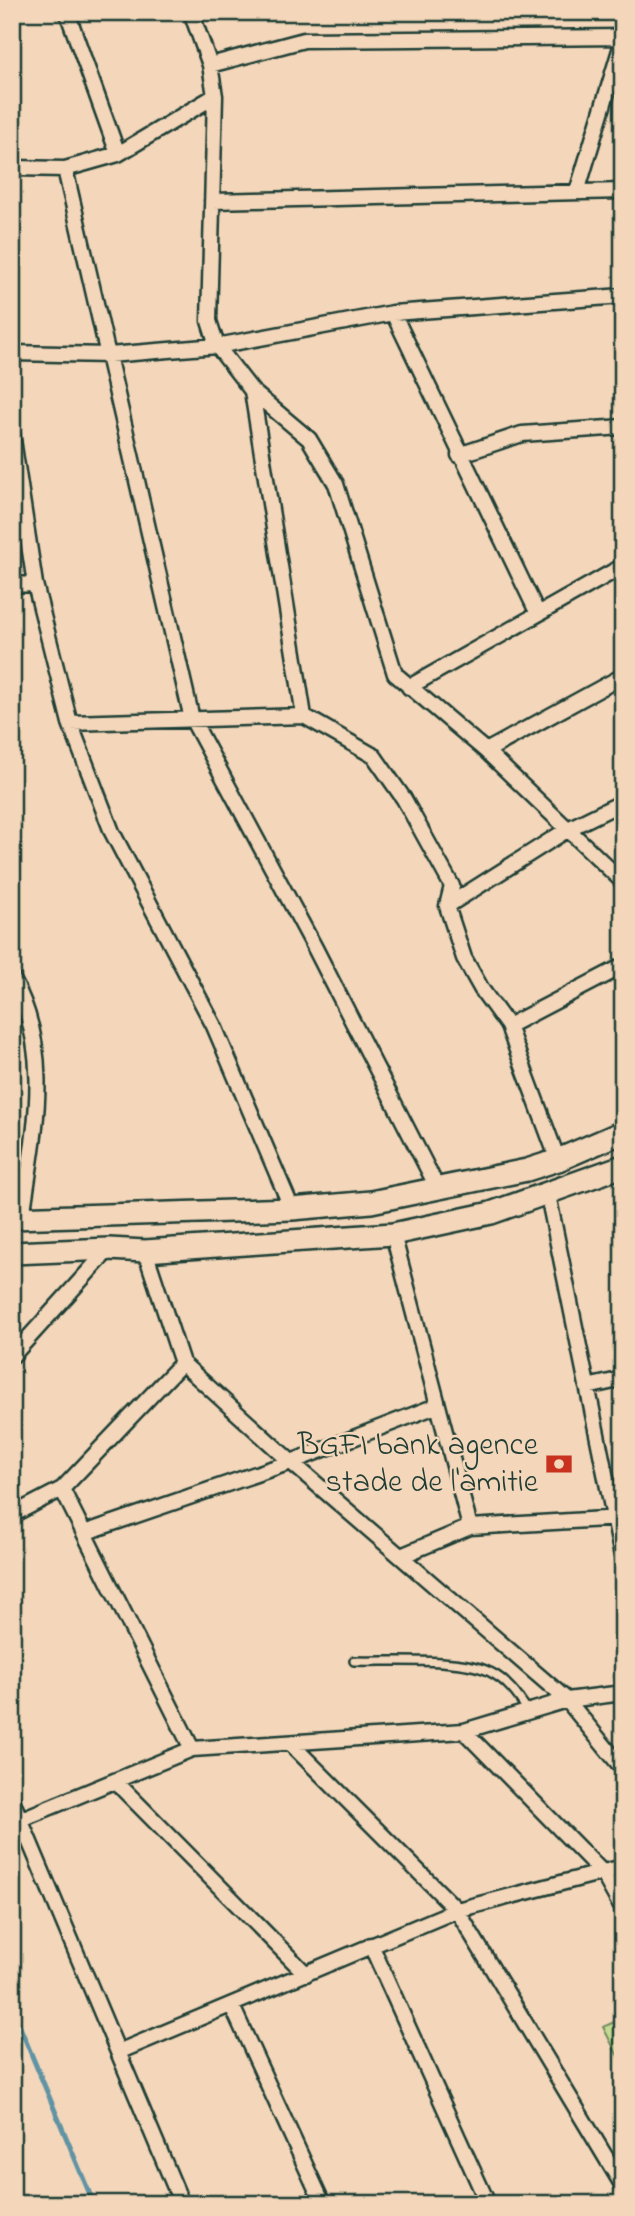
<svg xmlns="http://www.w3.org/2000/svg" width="635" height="2216" viewBox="0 0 635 2216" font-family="'Indie Flower',sans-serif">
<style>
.green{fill:#c3da90;stroke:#718c62;stroke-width:2}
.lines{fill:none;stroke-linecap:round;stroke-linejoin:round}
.stream{stroke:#6193a4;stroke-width:5}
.lane-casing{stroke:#1f3d34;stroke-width:12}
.street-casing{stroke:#1f3d34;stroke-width:19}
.secondary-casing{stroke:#1f3d34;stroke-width:26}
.lane{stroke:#f4d7ba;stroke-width:7}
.street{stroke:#f4d7ba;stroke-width:14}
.secondary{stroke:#f4d7ba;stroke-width:21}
.labels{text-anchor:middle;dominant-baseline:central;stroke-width:5;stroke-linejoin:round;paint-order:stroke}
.poi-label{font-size:32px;fill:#1f3d34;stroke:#f4d7ba;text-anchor:end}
</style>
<rect width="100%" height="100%" fill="#f4d7ba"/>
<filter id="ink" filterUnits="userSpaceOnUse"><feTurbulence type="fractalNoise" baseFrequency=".0143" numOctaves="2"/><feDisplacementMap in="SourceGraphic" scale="14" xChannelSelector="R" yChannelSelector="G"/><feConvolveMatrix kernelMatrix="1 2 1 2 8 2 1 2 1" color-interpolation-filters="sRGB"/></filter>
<g filter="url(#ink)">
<!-- green -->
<path class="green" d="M623,2018V2066L603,2027Z"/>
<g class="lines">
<!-- stream -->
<path class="stream" d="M12,2008L94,2204"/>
<defs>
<path id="lane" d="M354,1661C388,1662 461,1657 490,1672C507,1680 518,1696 528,1711"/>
<path id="street" d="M67,12L118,154
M191,12L210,65L215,96L209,321L217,346L252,391L309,439L336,484L395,674L486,751L623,882
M210,65L304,40L623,37
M12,168L65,169L118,154L215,96
M65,169L192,719L315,948L438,1189
M577,192L623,40
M212,201L623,191
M393,313L538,614
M12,353L109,355L217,346L393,313L623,296
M252,391L304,716
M12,433L35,584L70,723L112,832L214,1026L292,1209
M459,455L522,434L623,427
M12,585L35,584
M409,687L623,566
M70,723L304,716L374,756L404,799L452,886L447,906L464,958L482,990L508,1026L558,1160
M486,751L623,676
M447,906L570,828L623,802
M12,978C55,1055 33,1136 22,1218
M508,1026L623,966
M548,1195L623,1561
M393,1234L470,1527
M145,1251L182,1363L291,1462L567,1700L623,1769
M12,1356L109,1249
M587,1387L623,1379
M62,1489L192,1749
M12,1515L62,1489L182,1363
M84,1533L291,1462L436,1406
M401,1556L470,1527L621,1518
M464,1731L602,1872L623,1910
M291,1744L457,1910L623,2186
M115,1781L306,1974
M12,1800L182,2204
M12,1823L192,1749L464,1731L567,1700L623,1693
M371,1945L488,2204
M232,2006L323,2204
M118,2052L457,1910L623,1867"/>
<path id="secondary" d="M12,1218L292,1209L371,1202L527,1170L558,1160L623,1132
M12,1253L109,1249L145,1251L393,1234L491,1213L623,1166"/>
</defs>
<!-- lane casing -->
<use href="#lane" class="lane-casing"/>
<!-- street casing -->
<use href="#street" class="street-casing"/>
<!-- secondary casing -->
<use href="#secondary" class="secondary-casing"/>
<!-- lane -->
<use href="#lane" class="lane"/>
<!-- street -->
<use href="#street" class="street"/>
<!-- secondary -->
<use href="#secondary" class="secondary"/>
</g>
</g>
<!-- icons -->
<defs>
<symbol id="bank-bare" viewBox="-9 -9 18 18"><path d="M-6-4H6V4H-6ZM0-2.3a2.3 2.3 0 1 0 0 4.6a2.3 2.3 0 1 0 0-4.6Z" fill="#c8321e" stroke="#f4d7ba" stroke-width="2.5" paint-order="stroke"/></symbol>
</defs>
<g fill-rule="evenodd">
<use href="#bank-bare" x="540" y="1445" width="38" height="38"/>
</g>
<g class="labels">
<!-- poi labels -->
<g class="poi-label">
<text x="538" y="1446">BGFI bank agence<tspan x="538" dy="37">stade de l'amitie</tspan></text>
</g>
</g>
<!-- margin -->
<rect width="635" height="2216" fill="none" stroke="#f4d7ba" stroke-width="42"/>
<rect x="21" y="21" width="593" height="2174" fill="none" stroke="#1f3d34" stroke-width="2.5" filter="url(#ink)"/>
</svg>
